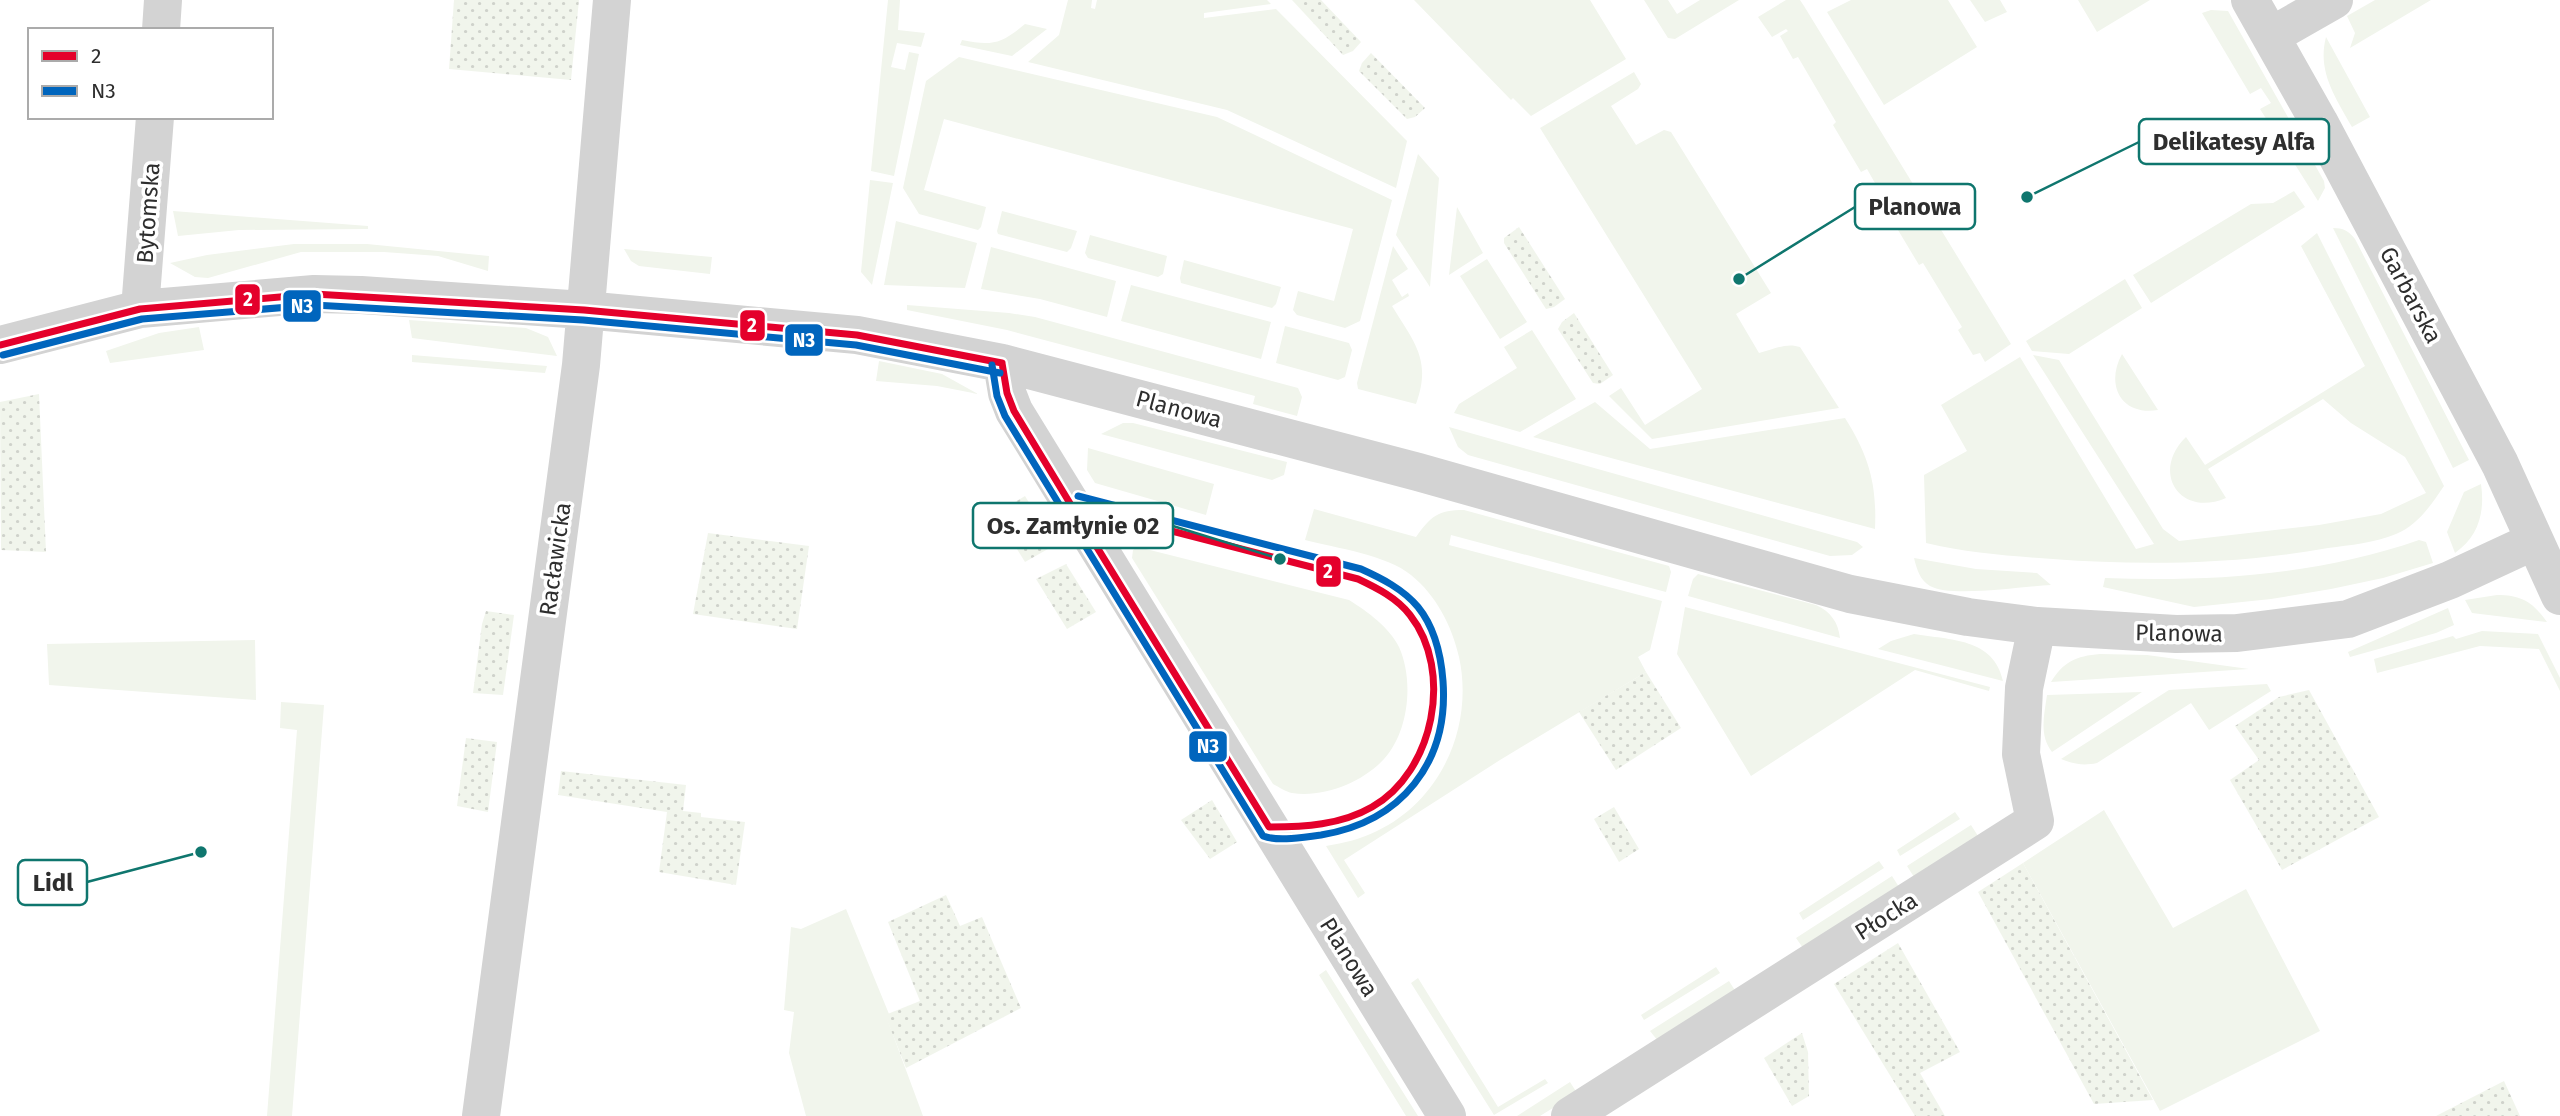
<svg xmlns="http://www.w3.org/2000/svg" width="2560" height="1116" viewBox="0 0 2560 1116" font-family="'Fira Sans',sans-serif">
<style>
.grass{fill:#f1f5ec}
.garden{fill:url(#garden-dots)}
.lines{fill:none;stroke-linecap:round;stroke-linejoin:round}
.street{stroke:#d3d3d3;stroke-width:38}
.bus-1-casing{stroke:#fff;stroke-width:12}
.bus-2-casing{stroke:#fff;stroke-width:12}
.bus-1{stroke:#e4002b;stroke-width:7}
.bus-2{stroke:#0065bd;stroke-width:7}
.labels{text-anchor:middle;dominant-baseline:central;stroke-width:7;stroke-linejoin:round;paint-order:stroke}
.street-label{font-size:23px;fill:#2e2e2e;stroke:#fff}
.leader{fill:none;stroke:#0f766e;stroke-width:2.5}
.callout-dot{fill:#0f766e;stroke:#fff;stroke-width:2.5}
.callout{fill:#fff;stroke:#0f766e;stroke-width:2.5}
.callout-label{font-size:24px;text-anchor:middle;font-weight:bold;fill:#2e2e2e}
.line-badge{stroke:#fff;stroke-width:2.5}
.badge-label{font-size:19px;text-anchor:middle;font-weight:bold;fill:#fff}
</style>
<defs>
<pattern id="garden-dots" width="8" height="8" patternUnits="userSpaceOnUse" patternTransform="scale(1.75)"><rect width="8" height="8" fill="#f1f5ec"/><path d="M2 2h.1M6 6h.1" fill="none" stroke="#cfd2cb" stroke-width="1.8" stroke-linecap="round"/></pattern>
</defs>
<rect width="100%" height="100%" fill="#fff"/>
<!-- grass -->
<path class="grass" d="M888,0H900L898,30L925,33L921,47L897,43L891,67L905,70L909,52L919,54L894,176L871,171Z
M1068,0H1092L1091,8L1095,9L1097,0H1267L1271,4L1204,13V18L1276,9L1407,141L1396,188L1227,110L1028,62L1059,35Z
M1414,0H1590L1626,59L1531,116L1513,98L1511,100Z
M1644,0H1668L1677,14L1700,0H1739L1675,39L1668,38Z
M1786,0H1800L1804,6L2011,344L1985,362L1980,353L1973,355L1958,330L1962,327L1923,263L1919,265L1889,215L1892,213L1867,169L1861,172L1833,125L1836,122L1798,57L1793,59L1780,36L1788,31L1786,29L1772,37L1758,17Z
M1851,0H1948L1977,47L1884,105L1827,12Z
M1970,0H2000L2007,12L1985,22Z
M2078,0H2150L2097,32Z
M2375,0H2431L2350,48L2355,33L2347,16Z
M2211,10L2228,11L2324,181L2325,188L2318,201L2260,109L2271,103L2261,88L2250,94L2202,13Z
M1025,24L1047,29L1012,56L960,45L962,40C992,46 1001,44 1025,24Z
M2326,37L2370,117L2352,127C2335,97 2317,71 2326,37Z
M959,57L1217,117L1392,200L1360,321L1345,328L1297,315L1293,310L1298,291L1334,301L1353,229L944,119L924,190L986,207L981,227L978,230L919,214L903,188L926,81Z
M1634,72L1641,84L1638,89L1611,106L1636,145L1664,130L1671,132L1771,293L1736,314L1759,353C1772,350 1786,342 1800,347L1839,408L1652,439L1609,396L1621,388L1645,425L1702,389L1540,128Z
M1418,154L1439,178L1430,287L1396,235Z
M870,180L893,183L872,285L861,272Z
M2294,191L2305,207L2151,303L2133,275L2251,204L2273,203Z
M1457,207L1483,253L1449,275Z
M173,211L368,226V229L239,230L178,236Z
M1002,211L1077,231L1071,248L1067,252L998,234L997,231Z
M896,221L977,243L965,288L884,285Z
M2333,228C2343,228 2349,231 2355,239L2469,460L2453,468Z
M2317,233L2444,486C2431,505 2418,525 2396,534C2375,543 2350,545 2328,548C2237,564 2145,566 2053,559C2010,556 1968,553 1926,543L1924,475L1967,451L1941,405L2020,357L2136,549L2154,544L2033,355L2059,360L2163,529L2179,541L2319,525L2381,514L2426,493L2405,457L2351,423L2323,399L2208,469L2226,498C2180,518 2150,472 2186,437L2205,465L2365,366L2301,246Z
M1090,235L1167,256L1163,274L1158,277L1088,258L1085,253Z
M294,244H367L489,256L488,271L438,256L384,252H301L208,278L195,277L170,263L207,255Z
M1393,246L1408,269L1392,280L1402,297L1408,293L1409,296L1392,306C1414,342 1432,360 1416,404L1358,389L1357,383Z
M991,247L1116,281L1107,317L1040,299L981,289Z
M624,249L712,257L710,274L639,266L631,261Z
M1487,259L1527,322L1500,339L1460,276Z
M1184,260L1281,287L1276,304L1272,308L1181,283L1180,278Z
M2125,279L2142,308L2069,354L2032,351L2026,341Z
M1131,285L1271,322L1261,359L1121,321Z
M907,305L1009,313L1035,317L1298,388L1302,397L1297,416L1253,404L1255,396L1007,330L907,310Z
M409,320L526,328L548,337L557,356L412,338Z
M1285,326L1349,343L1352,350L1345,377L1338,380L1276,363Z
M199,327L204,350L110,363L106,351L159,333Z
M1532,330L1576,399L1520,432L1454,413L1459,404L1517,368L1504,347Z
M2122,354L2158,410C2121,416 2105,385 2122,354Z
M412,355L547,366L545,373L412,362Z
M879,361L942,374L978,394L937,386L876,381Z
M1595,402L1650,449L1845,418C1869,456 1877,484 1875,529L1533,437Z
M1123,423H1133L1287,462L1284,475L1272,480L1101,434Z
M1449,427L1857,542L1863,547L1852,555L1830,556L1468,455L1458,447Z
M1088,448L1214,484L1206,515L1095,483L1087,470Z
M2481,484C2485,512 2479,536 2455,553L2447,532L2464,492Z
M1314,509L1416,537C1431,516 1438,510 1464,510L1669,566L1671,572L1666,592L1451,535L1449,545L1662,601L1650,650L1638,657L1646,672L1500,760L1344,860L1365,893L1358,898L1326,846C1344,843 1361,839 1377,831C1442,800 1474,725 1459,657C1452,626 1436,595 1411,575C1387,555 1336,548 1305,540Z
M2419,540L2426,542L2433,563L2383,578L2331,589L2271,599L2194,607L2103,587L2105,578C2210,582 2319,575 2419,540Z
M1138,547L1349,600C1368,612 1389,627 1399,647C1414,680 1409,732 1384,759C1363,782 1324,798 1292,793C1286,792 1279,787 1273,784L1132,558L1133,550Z
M1914,558L1976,569L2037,573L2051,585C2025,586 1951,598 1930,586C1920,580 1917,570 1914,558Z
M1698,574L1816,605C1831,612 1838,622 1840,638L1688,596L1693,579Z
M2497,595C2521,595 2533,602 2547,622L2472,613L2465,600Z
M1685,607L1990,687L1989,691L1915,670L1751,776L1677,654Z
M2448,608L2454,625L2436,633L2350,657L2348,652Z
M2482,631L2538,634L2560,678V691L2539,649L2480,646L2377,673L2374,659L2453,636L2456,639Z
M1914,634C1950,640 1994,638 2003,681L1878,649L1891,641Z
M255,640L256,700L49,685L47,644Z
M2100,654L2147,655L2249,669L2051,682C2063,662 2076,656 2100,654Z
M2267,684L2271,691L2209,730L2191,703L2097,763C2083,766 2074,764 2061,759L2169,690Z
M2142,692L2052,752C2039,735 2044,716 2047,695Z
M281,702L324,705L292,1116H267L297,730L280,728Z
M2104,810L2173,928L2246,889L2320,1031L2160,1111L2023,863Z
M1955,812L1960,819L1900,856L1897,850Z
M1971,825L1978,836L1914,877L1907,866Z
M1879,861L1884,868L1803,920L1799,913Z
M1892,876L1899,887L1803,948L1796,938Z
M846,909L889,1014L886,1016L923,1116H806L789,1053L794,1012L784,1010L791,927L801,929Z
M1716,967L1720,973L1644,1020L1641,1015Z
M1326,970L1418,1116H1406L1319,975Z
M1418,978L1498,1107L1545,1079L1548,1083L1494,1115L1411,983Z
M1729,981L1736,992L1658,1041L1650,1031Z
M1570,1082L1577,1093L1540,1116H1517Z"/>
<!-- garden -->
<path class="garden" d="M454,0H579L571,80L449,69Z
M1292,0H1321L1361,42L1353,51L1343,55Z
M1371,53L1425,108L1415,117L1407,119L1359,71L1362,63Z
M1519,227L1565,299L1554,307L1546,309L1504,243V238Z
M1574,313L1613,375L1600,384L1593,383L1558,329L1562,322Z
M39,394L46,552L1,550L0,402Z
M1025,496L1055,545L1025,562L995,514Z
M708,533L809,546L797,629L693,614Z
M1066,564L1096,612L1067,629L1036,579Z
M486,611L514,615L503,695L473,693L482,624Z
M1646,672L1681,728L1616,770L1579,712Z
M2309,690L2379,817L2282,870L2230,780L2259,760L2235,726L2279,697Z
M466,738L497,742L488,812L457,806Z
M561,771L686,785L683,811L701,813V817L745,822L736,885L659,872L667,812L558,795Z
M1212,800L1237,842L1210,859L1181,820Z
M1614,807L1639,849L1619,862L1594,819Z
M2023,863L2153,1100L2094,1104L1978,892Z
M946,895L960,926L982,917L1021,1008L906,1068L885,1015L920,1001L888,922Z
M1898,943L1960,1052L1920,1073L1945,1116H1915L1834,984Z
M1802,1033L1808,1052L1809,1096L1792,1106L1764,1058Z
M2504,1081L2520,1116H2436Z"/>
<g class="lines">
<!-- street -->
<path class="street" d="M2250,0L2319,122L2500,464L2560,596
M161,30L163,0
M2271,36L2334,0
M140,309L155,117
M0,345L140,309L314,294L361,295L584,310L857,335L1002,363L1418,472L1850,594L1968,617L2037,626L2176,634L2237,633L2348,619L2450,580L2534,541
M1002,363L1007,393L1014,411L1447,1116
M481,1116L581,365L612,0
M1570,1116L2035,821L2021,754L2024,688L2037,626"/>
<defs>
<path id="bus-1" d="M0,345L140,309L314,294L584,310L857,335L1002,363
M1002,363L1007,393L1014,411L1071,505
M1071,505L1358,579C1377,588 1397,598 1410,615C1454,671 1434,772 1372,807C1341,825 1304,827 1269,827Z"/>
<path id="bus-2" d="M3,355L142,319L314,305L583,320L856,345L1000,373
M992,365L997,396L1005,416L1059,504
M1065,513L1263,836C1279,842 1304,837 1321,835C1401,822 1449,763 1443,681C1441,655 1435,628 1418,607C1403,589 1381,578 1361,569L1078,496"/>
</defs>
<!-- bus-1 casing -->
<use href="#bus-1" class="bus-1-casing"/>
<!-- bus-2 casing -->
<use href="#bus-2" class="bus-2-casing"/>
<!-- bus-1 -->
<use href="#bus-1" class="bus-1"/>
<!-- bus-2 -->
<use href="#bus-2" class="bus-2"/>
</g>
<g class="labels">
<!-- street labels -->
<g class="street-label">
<text transform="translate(148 213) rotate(-86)">Bytomska</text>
<text transform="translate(2411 295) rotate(62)">Garbarska</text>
<text transform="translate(1179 409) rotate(15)">Planowa</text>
<text transform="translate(555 559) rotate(-82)">Racławicka</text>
<text transform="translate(2179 633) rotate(1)">Planowa</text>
<text transform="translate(1886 916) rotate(-32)">Płocka</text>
<text transform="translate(1349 957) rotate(58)">Planowa</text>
</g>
</g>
<!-- callouts -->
<path class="leader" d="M2027 197L2139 142M1739 279L1855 207M1280 559L1173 526M201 852L87 882"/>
<g class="callout-dot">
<circle cx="2027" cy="197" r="7"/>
<circle cx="1739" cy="279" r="7"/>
<circle cx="1280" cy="559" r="7"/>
<circle cx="201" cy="852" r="7"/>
</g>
<g class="callout">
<rect x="2139" y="119" width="190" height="45" rx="7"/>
<rect x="1855" y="184" width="120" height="45" rx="7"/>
<rect x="973" y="503" width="200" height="45" rx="7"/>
<rect x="18" y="860" width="69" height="45" rx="7"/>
</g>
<g class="callout-label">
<text x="2234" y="150">Delikatesy Alfa</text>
<text x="1915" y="215">Planowa</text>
<text x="1073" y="534">Os. Zamłynie 02</text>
<text x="53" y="891">Lidl</text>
</g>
<g class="line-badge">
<rect x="234" y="283" width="27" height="33" rx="7" fill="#e4002b"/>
<rect x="282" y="289" width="40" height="34" rx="7" fill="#0065bd"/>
<rect x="739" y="309" width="27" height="33" rx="7" fill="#e4002b"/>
<rect x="784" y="323" width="40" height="34" rx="7" fill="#0065bd"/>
<rect x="1315" y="555" width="27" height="33" rx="7" fill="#e4002b"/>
<rect x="1188" y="730" width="40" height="33" rx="7" fill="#0065bd"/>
</g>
<g class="badge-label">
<text x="248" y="306">2</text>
<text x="302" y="313">N3</text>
<text x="752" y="332">2</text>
<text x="804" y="347">N3</text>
<text x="1328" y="578">2</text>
<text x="1208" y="753">N3</text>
</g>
<!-- legend -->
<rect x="28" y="28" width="245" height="91" fill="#ffffff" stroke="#ababab" stroke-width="2"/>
<rect x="42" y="51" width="35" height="10" fill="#e4002b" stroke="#ababab" stroke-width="2"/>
<text x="91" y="63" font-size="21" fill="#2e2e2e">2</text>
<rect x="42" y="86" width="35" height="10" fill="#0065bd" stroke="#ababab" stroke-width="2"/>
<text x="91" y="98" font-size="21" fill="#2e2e2e">N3</text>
</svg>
